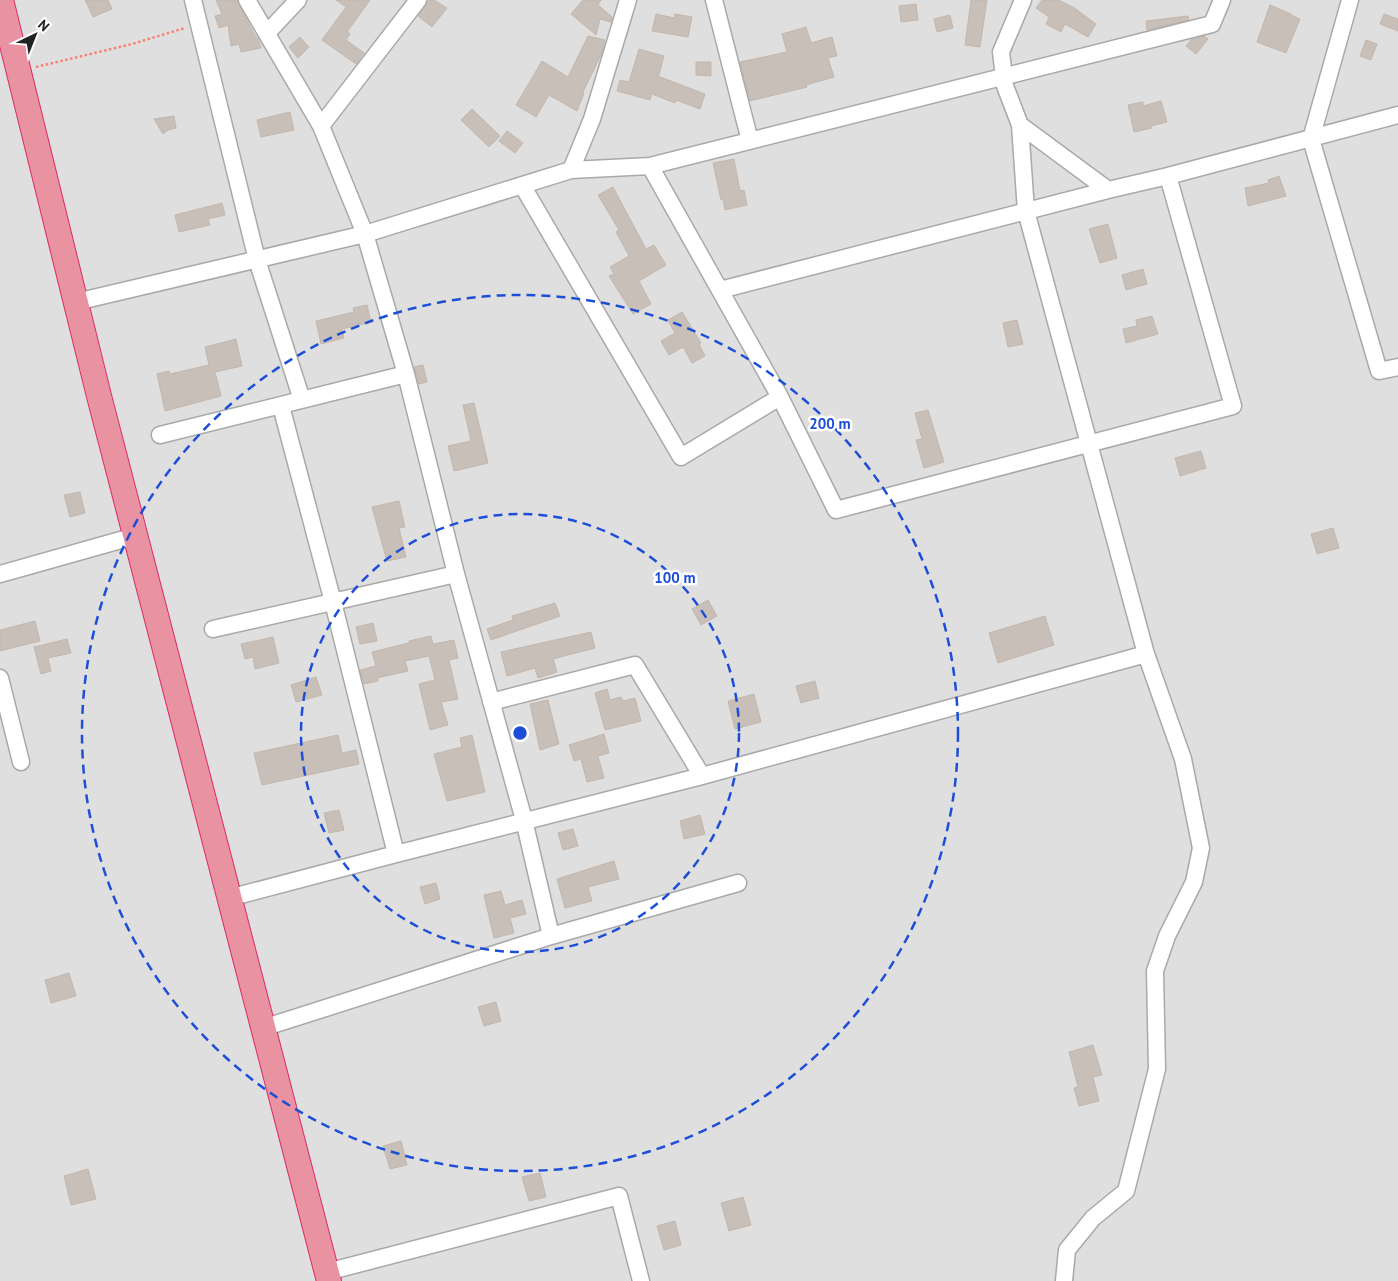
<svg xmlns="http://www.w3.org/2000/svg" width="1398" height="1281" viewBox="0 0 1398 1281" font-family="'PT Sans',sans-serif">
<style>
.residential{fill:#e0dfdf}
.building{fill:#c7bfb8;stroke:#c4b6ab}
.lines{fill:none;stroke-linecap:round;stroke-linejoin:round}
.minor-casing{stroke:#a9a9a9;stroke-width:19}
.highway-casing{stroke:#dc2a67;stroke-width:26}
.path{stroke:#fa8072;stroke-width:2.5;stroke-dasharray:2.5 2.5;stroke-linecap:butt}
.minor{stroke:#fff;stroke-width:16}
.highway{stroke:#e892a2;stroke-width:24}
.ring{fill:none;stroke:#1d4ed8;stroke-width:2.5;stroke-dasharray:9 6}
.centre{fill:#1d4ed8;stroke:#fff;stroke-width:2.5}
.ring-label{font-size:15px;text-anchor:middle;font-weight:bold;fill:#1d4ed8;stroke:#fff;stroke-width:5;stroke-linejoin:round;paint-order:stroke}
</style>
<rect width="100%" height="100%" fill="#f2efe9"/>
<!-- residential -->
<path class="residential" d="M0,0H1398V1281H0Z"/>
<!-- building -->
<path class="building" d="M85,0H108L112,9L93,17Z
M216,0H237L254,34L258,39L261,48L241,52L239,44L231,46L228,25L219,28L215,16L222,14Z
M336,0H370L347,32L350,34L346,40L364,53L356,64L322,40L346,7Z
M429,0H434L447,8L432,27L418,16Z
M583,0H601L598,5L612,17L611,22L600,19L596,35L571,14Z
M971,0H987L980,47L965,45Z
M1042,0H1058L1073,7L1096,24L1088,37L1065,24L1061,32L1046,24L1049,17L1036,8Z
M916,4L918,20L901,22L899,6Z
M1270,5L1291,14V15L1300,19L1286,53L1257,42Z
M656,14L674,18L675,14L692,17L688,37L652,31Z
M1384,14L1398,19V31L1380,24Z
M950,15L953,28L937,32L934,19Z
M1188,16L1189,20L1147,30L1146,21Z
M806,27L811,43L832,37L837,56L828,58L834,77L806,85L807,87L750,101L740,62L787,52L782,34Z
M588,36L605,40L601,55L583,92L584,93L577,111L549,95L536,117L516,105L542,61L568,77Z
M1204,36L1208,39L1196,54L1186,46L1191,40Z
M300,37L309,47L298,58L289,47Z
M1366,40L1377,44L1371,60L1360,56Z
M639,49L664,56L659,75H655L705,94L700,109L676,100L675,103L652,94L650,100L617,91L620,80L629,82Z
M696,62H711V76L696,75Z
M1161,101L1167,122L1151,126L1152,128L1134,132L1128,105L1143,102V106Z
M472,109L500,136L489,147L461,120Z
M290,112L294,130L261,137L257,120Z
M174,116L176,128L168,130L163,134L154,119Z
M507,131L523,143L515,153L499,141Z
M734,159L740,191L744,190L747,205L725,210L723,199L721,200L713,163Z
M1279,176L1286,196L1248,206L1245,188L1269,183L1268,180Z
M613,187L646,249L654,245L666,265L639,281L651,304L633,314L609,276L614,274L610,267L629,256L616,232L619,230L598,195Z
M222,203L225,215L208,219L210,225L179,232L175,215Z
M1108,224L1117,258L1100,263L1089,229Z
M1143,269L1147,284L1126,290L1122,275Z
M367,305L371,322L342,329L344,338L321,344L316,321L354,312L353,308Z
M682,312L701,343L699,344L705,356L692,363L683,347L669,355L661,341L675,333L668,320Z
M1152,316L1158,334L1126,343L1123,329L1137,326L1136,320Z
M1017,320L1023,344L1008,347L1003,323Z
M236,339L242,366L215,372L221,396L165,411L157,374L169,371L170,374L209,365L205,347Z
M423,365L427,382L419,384L414,367Z
M474,403L488,463L454,471L448,446L471,441L463,405Z
M928,410L944,462L924,468L916,440L922,439L915,413Z
M1201,451L1206,468L1180,476L1175,458Z
M80,492L85,513L70,517L64,495Z
M399,501L405,527L399,528L406,557L387,561L372,507Z
M1333,528L1339,548L1317,554L1311,534Z
M708,600L717,616L701,625L692,609Z
M555,603L560,616L491,640L487,629L513,620L512,616Z
M1045,616L1054,645L998,663L989,633Z
M35,621L40,641L0,651V630Z
M373,623L377,641L360,644L356,627Z
M591,632L595,648L553,659L557,672L538,678L535,668L507,676L501,652Z
M431,636L433,644L454,640L458,658L449,660L458,699L441,702L448,725L430,730L419,684L435,680L429,656L405,661L408,671L377,678L378,681L364,684L360,670L376,666L372,652L409,643V641Z
M273,637L279,663L255,669L253,657L245,659L241,644Z
M67,639L71,653L48,658L51,671L41,674L34,647Z
M316,677L322,695L296,702L291,685Z
M815,681L819,698L801,703L796,686Z
M607,689L610,700L621,697L623,701L635,698L641,721L605,730L595,693Z
M754,694L761,722L735,729L728,701Z
M548,700L559,744L540,750L530,704Z
M604,734L609,753L598,756L604,778L587,782L581,759L574,761L569,745Z
M338,735L342,753L356,750L359,764L262,785L254,753Z
M472,735L485,792L447,801L434,754L462,747L460,738Z
M339,810L344,830L329,833L324,813Z
M700,815L705,834L684,839L680,821Z
M573,829L578,846L563,850L558,833Z
M614,861L619,879L588,887L592,901L565,908L557,879Z
M436,883L440,899L425,904L420,887Z
M501,891L505,905L522,900L526,914L510,918L514,933L494,938L484,895Z
M69,973L76,996L51,1003L45,980Z
M496,1002L501,1021L484,1026L478,1007Z
M1093,1045L1102,1075L1093,1077L1099,1101L1079,1106L1074,1088L1078,1087L1069,1052Z
M401,1141L407,1165L390,1169L383,1146Z
M88,1169L96,1199L71,1205L64,1176Z
M540,1173L546,1197L529,1201L522,1177Z
M743,1197L751,1225L729,1231L721,1203Z
M675,1221L681,1245L664,1250L657,1226Z"/>
<g class="lines">
<defs>
<path id="minor" d="M193,0L257,260L302,400
M247,0L321,126L365,234L406,374L456,574L524,820L551,936
M714,0L750,141
M1350,0L1311,139L1379,371L1398,367
M267,33L298,0
M1020,125L1026,211L1146,654L1183,759L1201,848L1194,882L1167,936L1155,971L1157,1069L1126,1191L1093,1218L1067,1250L1064,1281
M321,126L418,0
M650,166L780,397L836,510L1233,406L1168,176L1108,190L1020,125L1005,86L1001,52L1023,0
M571,170L650,166L1212,24L1222,0
M1168,176L1398,115
M522,185L681,457L780,397
M720,290L1108,190
M76,302L365,234L571,170L592,119L628,0
M160,435L406,374
M0,574L135,536
M213,629L456,574
M0,678L21,762
M491,702L635,665L702,776
M396,854L702,776L1146,654
M229,898L396,854L333,602L281,406
M263,1028L551,936L738,883
M327,1272L619,1196L641,1281"/>
<path id="highway" d="M1,0L99,396L329,1281"/>
</defs>
<!-- minor casing -->
<use href="#minor" class="minor-casing"/>
<!-- highway casing -->
<use href="#highway" class="highway-casing"/>
<!-- path -->
<path class="path" d="M36,67L132,44L185,28"/>
<!-- minor -->
<use href="#minor" class="minor"/>
<!-- highway -->
<use href="#highway" class="highway"/>
</g>
<!-- distance rings -->
<g class="ring">
<circle cx="520" cy="733" r="219"/>
<circle cx="520" cy="733" r="438"/>
</g>
<circle cx="520" cy="733" r="8" class="centre"/>
<g class="ring-label">
<text x="830" y="429">200 m</text>
<text x="675" y="583">100 m</text>
</g>
<!-- north arrow -->
<g transform="translate(35 35) rotate(43)" stroke="#ffffff" stroke-width="4" paint-order="stroke">
<path d="M0-4L9 19L0 12L-9 19Z" fill="#222222"/>
<text y="-8" font-size="14" font-weight="bold" text-anchor="middle" fill="#222222">N</text>
</g>
</svg>
